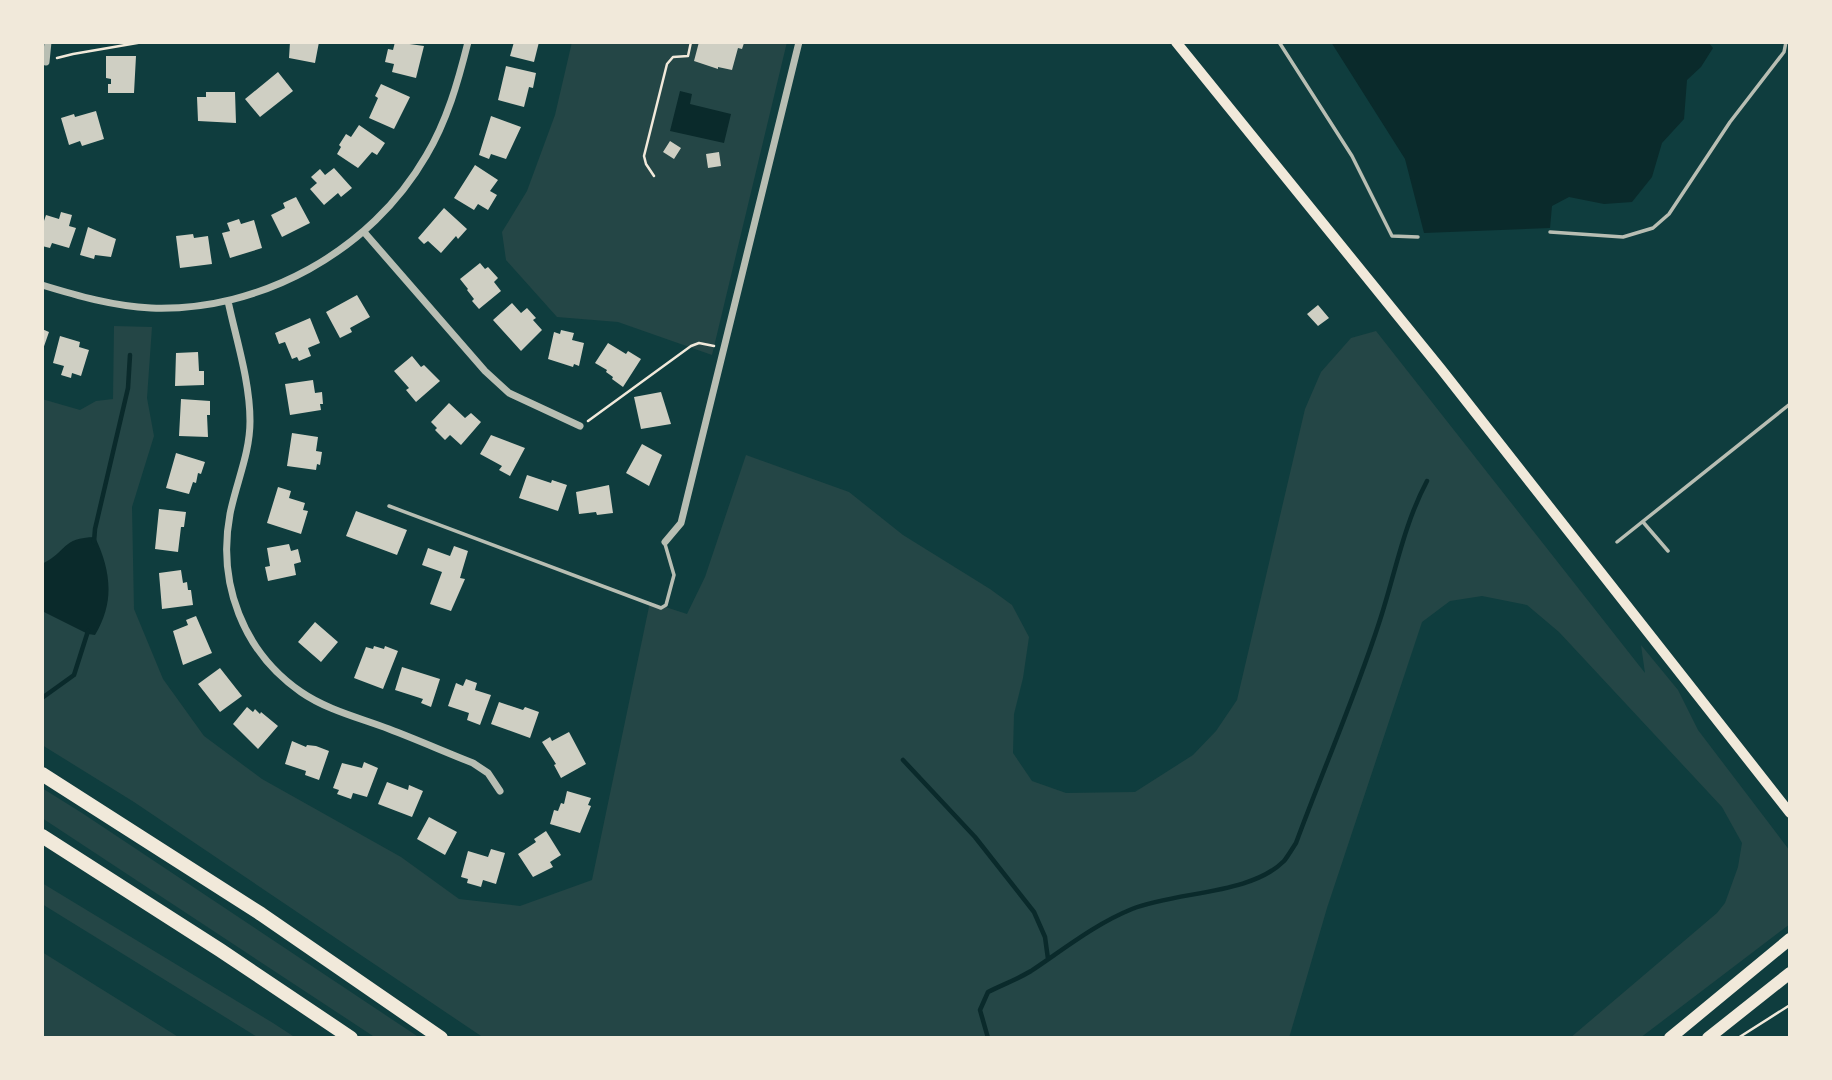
<svg xmlns="http://www.w3.org/2000/svg" width="1832" height="1080" viewBox="0 0 1832 1080" font-family="'Work Sans',sans-serif">
<style>
.green{fill:#244646}
.water{fill:#0a2a2b}
.lines{fill:none;stroke-linecap:round;stroke-linejoin:round}
.stream{stroke:#0a2a2b;stroke-width:4.5}
.building{fill:#cfcfc3}
.path{stroke:#f1e9da;stroke-width:2.5}
.service{stroke:#b8beb3;stroke-width:3.5}
.minor{stroke:#b8beb3;stroke-width:7}
.secondary{stroke:#f1e9da;stroke-width:10}
.trunk{stroke:#f1e9da;stroke-width:12}
.motorway{stroke:#f1e9da;stroke-width:14}
</style>
<rect width="100%" height="100%" fill="#0f3d3e"/>
<!-- green -->
<path class="green" d="M572,42H787L712,355L618,322L557,317L506,260L502,232L527,191L555,115Z
M114,326L152,327L147,398L154,436L132,507L134,609L163,679L204,736L262,779L401,857L459,899L520,906L592,880L650,602L687,614L705,577L746,455L849,492L903,535L990,589L1012,605L1029,637L1023,678L1014,714L1013,753L1032,781L1066,793L1135,792L1193,755L1216,731L1237,700L1305,409L1321,372L1351,338L1376,331L1645,673L1641,645L1678,690L1698,730L1790,851V924L1640,1038H1570L1717,913L1725,903L1738,867L1742,843L1722,807L1559,632L1527,605L1482,596L1450,601L1422,622L1327,908L1289,1038H484L134,802L42,745V399L80,410L96,401L113,399Z
M42,788L82,813L420,1038H376L42,818Z
M42,883L273,1023L296,1038H259L42,904Z
M42,952L180,1038H42Z"/>
<!-- water -->
<path class="water" d="M1331,42H1708L1713,48L1701,67L1687,80L1684,119L1662,143L1652,177L1632,202L1604,204L1569,197L1552,206L1550,228L1424,233L1405,159Z
M680,91L692,94L690,104L731,114L724,143L670,131Z
M95,537C111,571 115,602 95,635L88,634L42,611V564C68,551 61,538 95,537Z"/>
<g class="lines">
<!-- stream -->
<path class="stream" d="M94,542L95,529L128,388L130,355
M42,698L74,675L88,631
M903,760L975,837L1034,912L1045,937L1048,959
M988,1038L980,1010L988,992C1002,985 1018,979 1031,971C1064,949 1095,924 1132,909C1177,891 1250,895 1284,861C1288,856 1292,849 1296,843C1323,770 1355,697 1379,623C1395,575 1403,526 1427,481"/>
</g>
<!-- building -->
<path class="building" d="M290,42H319L315,63L289,58Z
M395,42L424,46L416,78L392,72L394,64L385,62L388,49L393,50Z
M514,42H539L534,62L510,56Z
M699,42H740L744,43L742,49L738,48L732,70L718,67V69L694,61Z
M106,56H136L134,93H108V84H111V79L106,78Z
M506,66L536,73L533,88L529,87L524,107L498,100Z
M278,72L293,91L260,117L245,99Z
M381,84L410,97L394,129L369,118L378,98L375,96Z
M206,92H235L236,123L198,121L197,97H206Z
M96,111L104,139L82,146L80,141L69,145L61,118L74,114L75,117Z
M491,116L521,127L506,159L491,154L489,159L479,155Z
M359,125L385,143L377,155L372,152L358,168L337,154L341,147L339,145L346,134L351,137Z
M670,141L681,148L674,159L663,152Z
M719,152L721,166L708,168L706,154Z
M475,165L498,180L490,191L497,195L488,210L478,204L474,210L454,198Z
M334,168L352,188L341,197L338,193L324,205L310,189L317,183L311,177L320,169L325,175Z
M296,197L310,223L282,237L271,215L285,208L283,203Z
M444,208L467,229L458,239L456,236L441,253L428,241L424,244L418,238Z
M61,212L72,215L69,226L76,228L69,248L52,243L50,248L42,246V227L46,215L59,219Z
M239,219L241,224L254,220L262,248L230,258L222,233L230,231L227,223Z
M88,227L116,239L111,257L95,255L94,259L80,255Z
M193,234L194,238L208,236L212,264L180,268L176,236Z
M480,263L485,269L488,267L498,278L494,282L501,291L479,309L472,301L474,299L467,290L468,289L460,279Z
M357,295L370,317L350,328L352,332L340,338L326,312Z
M512,303L521,313L527,308L536,318L533,320L542,330L521,351L493,320Z
M1318,305L1329,318L1318,326L1307,314Z
M310,318L320,343L308,348L311,356L299,361L297,357L292,359L285,342L279,344L275,333Z
M42,329L49,332L42,352Z
M561,330L574,333L572,340L584,343L579,366L574,364L573,367L548,359L554,332L560,334Z
M60,336L80,342L79,347L89,350L81,376L72,373L71,378L61,375L64,366L53,363Z
M608,343L626,354L628,351L641,359L623,387L612,379L613,377L606,372L607,370L595,363Z
M198,352L199,371H204V385L175,386L176,353Z
M412,356L421,367L424,365L440,381L416,402L406,390L409,388L394,371Z
M313,380L315,393L322,392L323,404H320L321,410L290,415L285,384Z
M661,392L671,424L641,429L634,397Z
M181,399L210,401V415H207L208,437L179,436Z
M449,403L465,418L471,413L481,422L461,445L450,435L445,440L435,430L437,428L431,422Z
M292,433L318,437L316,451L322,452L320,465L317,464L316,470L287,466Z
M491,435L525,448L510,476L499,470L502,466L480,454Z
M642,444L662,455L649,486L626,473Z
M176,453L205,462L201,474L198,473L196,483L193,482L189,494L166,488Z
M527,475L551,483L552,480L567,485L558,511L519,498Z
M609,485L613,513L597,515L596,512L579,514L576,492Z
M278,487L291,491L289,498L305,503L303,510L308,511L301,534L267,523Z
M159,509L186,512L184,527H181L178,552L155,549Z
M356,511L407,530L397,555L346,536Z
M289,544L291,551L298,549L301,562L294,564L296,575L268,581L265,567L270,566L267,548Z
M454,546L468,551L460,578L465,579L451,611L430,604L442,572L422,565L428,548L450,556Z
M181,570L183,583L187,582L188,590H191L193,605L162,609L159,573Z
M196,616L212,653L183,665L173,631L188,625L186,620Z
M315,622L338,642L321,662L298,642Z
M374,646L384,649L385,646L398,651L383,689L354,678L366,647L373,649Z
M402,667L440,679L431,707L421,703L423,699L395,690Z
M220,668L242,696L220,712L198,684Z
M466,679L477,683L475,690L491,695L480,725L467,720L469,713L448,706L456,683L463,686Z
M499,702L523,710L525,707L539,712L530,738L491,724Z
M247,707L253,712L255,709L260,714L261,712L278,726L258,749L233,724Z
M569,732L586,764L561,778L554,765L556,764L542,742L550,737L552,741Z
M292,741L306,747L307,745L316,746L329,751L319,780L305,775L306,771L285,764Z
M364,762L378,768L367,797L353,793L351,799L337,794L339,790L333,788L342,763L362,768Z
M387,782L408,790L409,785L423,791L412,817L378,804Z
M567,791L591,798L588,805L591,806L580,833L550,824L554,810L558,811L561,803L564,804Z
M429,817L457,832L445,855L417,839Z
M546,831L561,855L550,862L553,867L533,877L518,854L536,842L534,839Z
M491,849L505,853L496,884L483,880L481,887L467,883L468,879L461,877L468,851L488,857Z"/>
<g class="lines">
<!-- path -->
<path class="path" d="M57,58L73,54L143,42
M654,176L646,164L644,156L667,64L673,57L688,56L691,42
M588,421L691,346L699,343L714,346
M1738,1038L1790,1005"/>
<!-- service -->
<path class="service" d="M1279,42L1352,156L1392,236L1418,237
M1550,232L1623,237L1653,228L1669,214L1730,122L1784,52L1786,42
M389,506L661,608L666,605L674,575L665,544
M1643,522L1668,551
M1617,542L1790,404"/>
<!-- minor -->
<path class="minor" d="M46,62L48,42
M364,232L485,371L509,393L580,426
M42,285C78,296 113,306 151,308C261,312 371,251 426,156C447,121 458,82 468,42
M228,301C236,339 250,381 250,421C250,454 236,483 230,514C217,583 243,652 301,692C327,710 360,718 389,729C418,740 445,752 473,763L488,773L500,791
M665,542L681,523L799,42"/>
<!-- secondary -->
<path class="secondary" d="M1176,42L1441,369L1790,813"/>
<!-- trunk -->
<path class="trunk" d="M1670,1038L1790,939
M1708,1038L1790,973"/>
<!-- motorway -->
<path class="motorway" d="M42,774L261,914L441,1038
M42,836L220,950L351,1038"/>
</g>
<!-- border -->
<rect width="1832" height="1080" fill="none" stroke="#f1e9da" stroke-width="88"/>
</svg>
